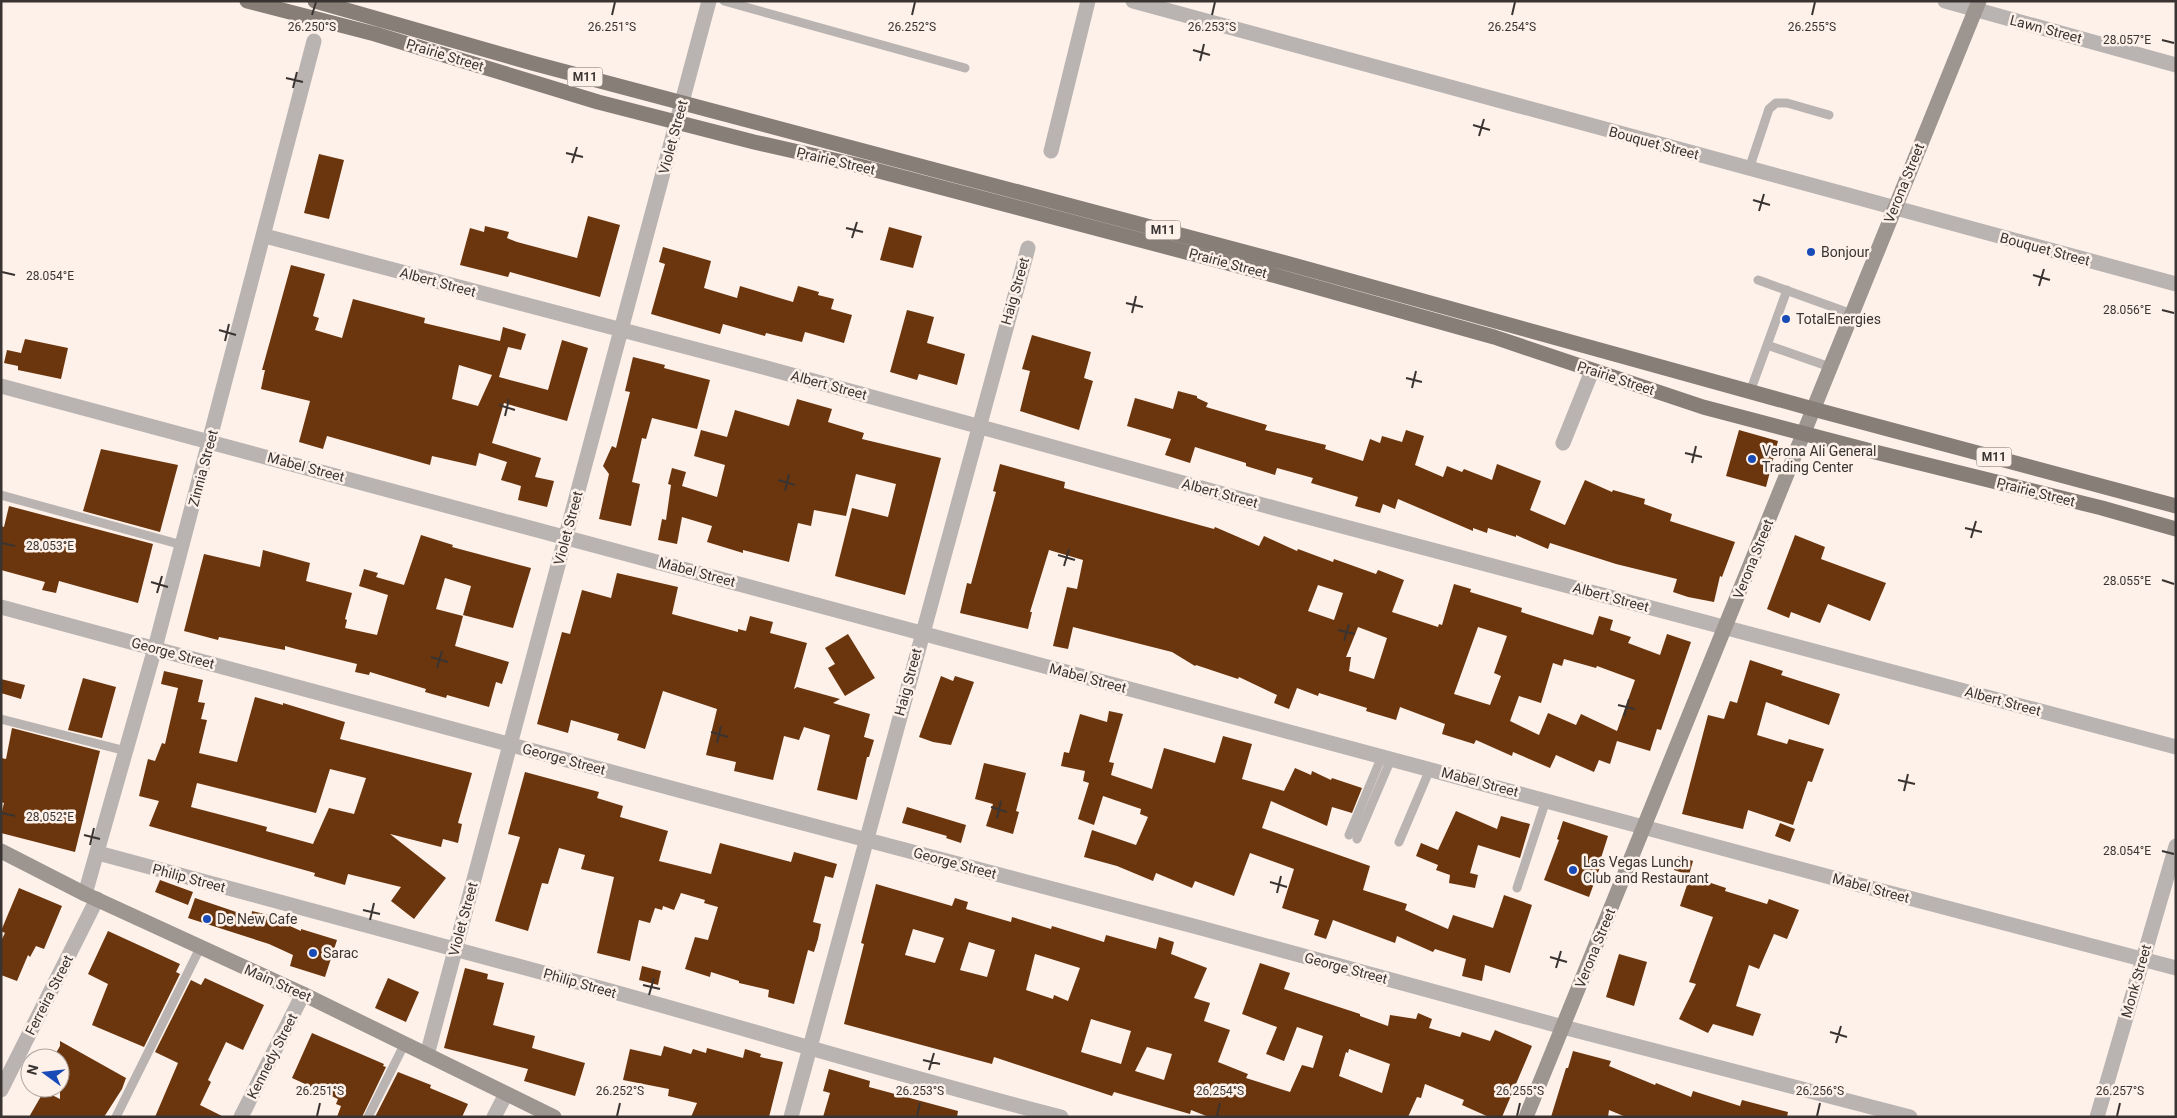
<svg xmlns="http://www.w3.org/2000/svg" width="2177" height="1118" viewBox="0 0 2177 1118" font-family="Roboto,sans-serif">
<style>
.building{fill:#6b360d;fill-rule:evenodd}
.lines{fill:none;stroke-linecap:round;stroke-linejoin:round}
.lane{stroke:#b9b4b1;stroke-width:9}
.street{stroke:#b9b4b1;stroke-width:15}
.secondary{stroke:#9d9590;stroke-width:15}
.primary{stroke:#887e78;stroke-width:15}
.ticks{fill:none;stroke:#393431;stroke-width:2}
.poi-dot{fill:#194bb8;stroke:#fef1ea;stroke-width:2}
.labels{text-anchor:middle;dominant-baseline:central;stroke-width:5;stroke-linejoin:round;paint-order:stroke}
.shield{fill:#fef1ea;stroke:#746d68;stroke-width:1}
.shield-label{font-size:12px;font-weight:bold;fill:#393431}
.street-label{font-size:14px;fill:#393431;stroke:#fef1ea}
.poi-label{font-size:14px;fill:#393431;stroke:#fef1ea;text-anchor:start}
.ticks-label{font-size:12px;text-anchor:middle;fill:#393431;stroke:#fef1ea;stroke-width:5;stroke-linejoin:round;paint-order:stroke}
</style>
<rect width="100%" height="100%" fill="#fef1ea"/>
<!-- building -->
<path class="building" d="M319,154L344,160L329,219L304,213Z
M588,216L620,225L600,297L510,272L508,277L460,265L470,228L484,232L485,226L509,232L507,238L517,242L577,258Z
M889,227L922,236L913,268L880,260Z
M663,247L711,261L704,288L737,298L740,286L793,302L798,286L819,292L818,295L834,299L831,309L852,315L844,343L805,332L802,342L766,333L765,336L723,324L720,334L651,314L665,264L659,262Z
M291,265L325,274L313,316L319,318L315,330L342,338L353,299L425,318L424,323L500,341L503,327L526,334L521,350L508,347L499,377L548,390L562,340L588,348L567,421L504,403L492,443L541,458L535,477L554,481L547,507L518,500L521,486L501,480L507,462L479,453L476,466L432,456L430,465L327,436L323,449L299,442L310,401L261,389L265,370H262ZM459,365L492,375L478,406L452,399Z
M907,310L934,317L927,343L965,354L957,385L919,374L917,380L890,372Z
M1032,335L1091,352L1084,378L1093,381L1079,430L1020,411L1030,371L1022,369Z
M25,339L68,348L61,379L18,370V366L4,363L7,350L21,353Z
M633,357L665,365L664,368L710,380L697,429L652,418L646,439L642,438L632,482L640,484L631,526L599,519L609,474L603,466L612,446L616,448L630,392L625,391Z
M1178,391L1197,396V398L1208,403L1206,407L1267,425L1265,430L1326,445L1325,449L1363,461L1370,439L1380,443L1382,436L1402,442L1406,430L1424,436L1415,465L1443,477L1447,466L1462,472L1464,469L1492,480L1497,464L1541,481L1530,510L1565,525L1585,480L1612,492L1613,490L1645,499L1644,504L1672,514L1670,521L1735,542L1722,577L1720,576L1714,602L1688,597L1673,592L1677,579L1616,564L1550,543L1548,549L1516,535V537L1488,528L1487,533L1473,528V531L1398,499L1395,509L1383,504L1380,513L1355,506L1358,497L1311,483L1313,478L1277,468L1275,475L1246,466V463L1195,447L1190,463L1165,455L1171,439L1127,426L1135,398L1173,409Z
M797,399L832,409L828,422L864,433L862,439L941,458L905,595L835,576L852,508L888,517L896,484L856,474L846,516L814,510L811,526L798,523L789,562L743,550V553L707,542L712,526L682,517L677,544L658,540L662,519L666,520L671,485L668,484L672,468L686,472L682,486L717,497L725,465L694,456L701,430L727,437L735,410L789,426Z
M1739,430L1778,441L1766,487L1726,476Z
M101,449L178,465L160,532L83,511Z
M1000,464L1065,482L1064,488L1214,529L1215,527L1259,546L1264,536L1297,551L1298,549L1333,562L1334,559L1376,574L1378,570L1404,580L1392,612L1438,627L1439,624L1442,625L1454,584L1471,589L1470,592L1522,608L1521,612L1593,635L1599,616L1613,620L1610,630L1631,637L1628,643L1660,655L1667,634L1691,642L1661,730L1657,729L1650,751L1617,741L1610,764L1599,760L1594,772L1556,755L1550,768L1513,752L1512,756L1476,740L1474,744L1442,734L1445,724L1400,707L1396,720L1366,711L1367,708L1319,693L1318,696L1297,688L1289,709L1274,703L1277,695L1239,677L1238,679L1196,665L1195,666L1172,652L1073,627L1068,649L1053,646L1067,587L1077,589L1083,560L1049,550L1030,612H1032L1028,629L960,613L967,583L971,584L996,492L993,491ZM1318,585L1343,593L1334,620L1308,611ZM1358,627L1387,638L1374,679L1349,671L1351,657H1346ZM1478,627L1507,636L1494,673L1501,676L1490,705L1454,694ZM1564,659L1596,668L1597,666L1635,680L1617,731L1581,714L1576,725L1548,713L1539,735L1510,721L1519,696L1541,703L1553,663L1562,666Z
M9,506L153,544L138,603L59,581L56,593L42,590L45,582L1,570V526L4,527Z
M421,535L453,545L452,547L531,568L513,628L463,615L471,586L445,578L436,609L463,616L455,646L509,662L502,684L496,682L489,707L447,695L446,698L425,692L426,689L370,672L369,675L355,672L357,664L296,649L285,646V650L219,637L218,640L184,631L204,554L260,567L263,550L310,563L306,581L352,593L345,619L347,620L345,628L377,635L388,595L359,586L364,569L378,573L376,577L404,585Z
M1795,535L1825,547L1821,559L1886,583L1870,621L1828,604L1820,623L1791,612L1789,618L1767,609Z
M617,573L678,587L672,614L738,632V629L746,631L750,616L773,622L770,633L807,643L794,689L797,687L840,699L833,703L870,714L864,737L874,740L869,757H867L857,800L817,790L830,735L804,727L799,740L784,736L773,780L734,771L736,762L706,755L717,709L663,691L645,749L617,740L619,734L571,720L568,733L537,724L562,632L570,634L582,590L611,598Z
M848,634L875,678L845,696L828,668L835,664L825,648Z
M1750,660L1783,671L1781,675L1840,694L1829,725L1766,702L1757,735L1787,744L1789,739L1824,749L1812,782L1808,781L1793,825L1748,810L1743,829L1682,814L1708,715L1724,719L1730,701L1737,703Z
M164,671L203,680L198,702L205,703L201,719L207,720L199,753L237,762L255,697L283,705V703L345,722L340,739L472,773L458,823L462,824L458,843L443,839L441,847L390,834L446,878L414,919L391,901L401,887L348,874L345,885L314,876L315,873L149,826L159,801L139,796L148,759L155,761L162,743L165,744L178,688L161,684ZM330,769L366,778L354,814L329,808L313,844L266,831L267,827L191,807L197,783L316,813Z
M941,676L953,681L955,676L974,682L951,745L933,742L919,737Z
M83,678L116,687L102,738L68,730Z
M1,679L25,685L21,699L1,693Z
M1109,711L1123,714L1109,762L1114,763L1111,775L1152,789L1164,748L1215,763L1223,736L1252,744L1242,779L1284,791L1295,768L1311,775L1312,771L1331,780L1332,778L1362,788L1352,813L1332,807L1327,826L1271,801L1262,828L1370,866L1363,890L1407,904L1405,910L1448,929L1453,915L1493,928L1504,895L1532,905L1510,973L1485,965L1482,981L1462,976L1466,959L1435,949L1433,952L1397,936L1395,943L1333,920L1326,939L1314,935L1319,920L1282,908L1294,869L1250,853L1234,896L1195,881L1192,888L1156,873L1153,881L1117,866L1084,857L1092,830L1136,845L1148,817L1140,814L1141,809L1103,796L1094,825L1078,819L1089,783L1083,781L1085,771L1061,766L1064,752L1069,753L1080,714L1107,722Z
M12,728L100,751L75,852L1,833V815L4,803L1,802V758L6,759Z
M984,763L1026,773L1016,811L1019,812L1013,834L986,826L993,804L975,799Z
M525,772L599,792L597,798L623,806L620,817L668,831L659,861L711,874L720,843L791,862L794,852L837,864L833,878L825,876L813,922L821,924L818,939L814,952L808,950L794,1004L768,997L769,990L739,983V981L711,972L710,977L685,969L695,937L708,940L718,907L704,903L705,900L681,893L674,910L663,906L662,910L655,908L650,923L639,920L630,961L597,953L614,877L581,869L585,855L559,848L548,884L542,883L528,931L495,921L520,837L508,834Z
M907,807L966,825L961,843L946,838L947,836L902,823Z
M1456,811L1497,829L1501,816L1530,824L1520,858L1478,845L1470,873L1478,875L1475,888L1449,883L1450,875L1436,870L1438,865L1416,856L1421,843L1438,850Z
M1563,821L1608,836L1601,858L1603,859L1589,897L1544,880L1559,840L1557,839Z
M1780,823L1795,829L1790,842L1775,836Z
M1678,856L1693,861L1689,875L1674,870Z
M1690,876L1726,888L1725,891L1767,904L1769,899L1799,910L1787,939L1774,934L1759,969L1749,965L1736,1006L1761,1014L1753,1036L1713,1024L1708,1033L1679,1019L1696,984L1689,982L1713,917L1680,906Z
M160,880L193,892L188,905L155,892Z
M876,884L952,906L955,898L968,902L966,909L1011,922L1012,917L1051,929L1052,926L1104,942L1106,935L1156,949L1159,937L1174,942L1171,954L1207,968L1194,998L1210,1003L1204,1021L1230,1030L1218,1062L1248,1074L1246,1078L1290,1092L1302,1065L1313,1068L1323,1036L1297,1027L1284,1061L1266,1054L1277,1027L1242,1014L1260,963L1290,973L1284,989L1360,1014V1016L1388,1026L1390,1015L1416,1019L1418,1013L1432,1019L1429,1028L1460,1037L1462,1032L1490,1041L1495,1030L1532,1046L1502,1117H1489L1462,1105L1464,1100L1425,1084L1421,1098L1417,1097L1408,1117H1209L1191,1110L1190,1114L1114,1092L1112,1096L994,1057L992,1064L844,1024L864,944L861,943ZM913,929L944,938L935,963L905,955ZM969,942L995,950L987,977L960,970ZM1035,954L1080,968L1068,1001L1054,995L1053,999L1026,990ZM1091,1019L1131,1031L1121,1064L1081,1052ZM1147,1047L1172,1054L1164,1080L1135,1071ZM1349,1049L1390,1064L1382,1093L1339,1076L1346,1052L1348,1053Z
M19,888L62,906L44,949L36,946L30,957L28,955L17,981L1,975V941L5,933L1,931Z
M195,898L251,917L252,911L273,916L272,918L301,931V929L337,940L325,977L290,966L293,955L269,944L188,918Z
M108,931L180,964L176,972L180,974L144,1047L92,1025L108,984L88,974Z
M1619,954L1647,962L1634,1006L1606,997Z
M642,966L661,971L658,985L639,980Z
M465,968L488,974L487,979L504,983L493,1025L535,1036L532,1048L585,1063L575,1096L524,1081L528,1069L444,1048Z
M205,978L264,1005L243,1050L226,1042L208,1080L211,1082L200,1105L224,1117H155L178,1063L155,1052L191,980L201,985Z
M388,978L419,992L406,1022L375,1008Z
M312,1033L384,1064L383,1066L386,1067L362,1117H337L341,1106L336,1104L338,1099L292,1078Z
M60,1041L126,1078L122,1089L104,1117H29L44,1091L60,1099V1058H53L60,1046Z
M664,1046L691,1054L693,1049L706,1053L707,1048L743,1058L745,1049L761,1054L760,1057L783,1062L769,1117H691L697,1103L668,1096L669,1089L623,1080L630,1049L661,1056Z
M1573,1051L1611,1061L1609,1066L1655,1085L1656,1083L1691,1097L1693,1091L1740,1106L1742,1100L1788,1112L1787,1117H1626L1609,1110L1608,1117H1551L1566,1068H1568Z
M829,1069L870,1081L869,1087L958,1111L957,1117H823L830,1093L823,1091Z
M398,1072L431,1085L430,1088L468,1104L462,1117H375Z"/>
<g class="lines">
<!-- lane -->
<path class="lane" d="M724,1L965,68
M1749,169L1769,109L1776,103H1787L1829,115
M1758,280L1852,314
M1767,345L1830,367
M1750,392L1787,290
M1,495L182,545
M1,719L126,751
M1349,835L1382,756
M1357,839L1391,759
M1399,842L1430,769
M1517,888L1546,800
M116,1117L200,948
M368,1117L405,1043"/>
<!-- street -->
<path class="street" d="M1133,1L2176,284
M1945,1L2176,65
M1051,151L1088,1
M265,236L763,367L1285,511L2176,747
M1,386L1867,887L2176,968
M1563,443L1592,371
M1,607L693,794L1201,928L1563,1027L1910,1117
M98,853C268,898 438,943 607,990C758,1032 909,1078 1061,1117
M85,894L155,648L314,41
M427,1055L709,1
M1,1090L97,899
M241,1117L303,994
M494,1117L506,1094
M791,1117L1028,248
M2097,1117L2176,846"/>
<!-- secondary -->
<path class="secondary" d="M1,851L85,894L303,994L554,1117
M1526,1117L1979,1"/>
<!-- primary -->
<path class="primary" d="M247,1L375,34L598,102L754,142L856,165L1269,274L1494,337L1703,407L1871,451L2102,508L2176,529
M315,1L532,63L1286,263L1813,409L2176,506"/>
</g>
<!-- ticks -->
<path class="ticks" d="M312,15L316,2M612,15L615,2M912,15L915,2M1212,15L1215,2M1512,15L1515,2M1812,15L1815,2M2162,40L2174,43M1193,50L1210,55M1200,61L1204,44M286,78L303,82M293,88L297,72M1473,125L1490,130M1479,136L1484,119M566,153L583,157M572,163L577,147M1753,200L1770,205M1759,211L1764,194M846,228L863,232M852,238L857,222M2,272L15,275M2033,275L2050,280M2039,286L2044,269M1126,303L1143,307M2162,310L2174,313M1132,313L1136,296M219,330L236,335M225,341L229,324M1406,378L1422,382M1412,388L1416,371M499,405L515,410M505,416L509,399M1685,453L1702,457M1692,463L1696,446M778,480L795,485M785,491L789,474M1965,528L1982,532M1971,538L1976,521M2,543L15,546M1058,555L1075,560M1064,566L1069,549M2162,580L2174,584M151,582L168,587M157,593L162,576M1338,630L1355,634M1344,641L1349,624M431,657L448,662M437,668L442,651M1618,705L1635,709M1624,716L1629,699M711,732L728,737M717,743L721,726M1898,780L1915,784M1904,791L1908,774M991,807L1007,812M2,813L15,816M997,818L1001,801M84,835L100,839M90,845L94,828M2162,851L2174,854M1270,882L1287,887M1277,893L1281,876M363,910L380,914M370,920L374,903M1550,957L1567,962M1556,968L1561,951M643,985L660,989M649,995L654,978M1830,1032L1847,1037M1836,1043L1841,1026M923,1060L940,1064M929,1070L934,1053M317,1116L320,1103M617,1116L620,1103M917,1116L920,1103M1217,1116L1220,1103M1517,1116L1520,1103M1817,1116L1820,1103M2117,1116L2120,1103"/>
<!-- markers -->
<g class="poi-dot">
<circle cx="1811" cy="252" r="5"/>
<circle cx="1786" cy="319" r="5"/>
<circle cx="1752" cy="459" r="5"/>
<circle cx="1573" cy="870" r="5"/>
<circle cx="207" cy="919" r="5"/>
<circle cx="313" cy="953" r="5"/>
</g>
<g class="labels">
<!-- shield labels -->
<g class="shield">
<rect x="567.5" y="67.5" width="35" height="19" rx="4"/>
<rect x="1145.5" y="220.5" width="35" height="19" rx="4"/>
<rect x="1976.5" y="447.5" width="35" height="19" rx="4"/>
</g>
<g class="shield-label">
<text x="585" y="77">M11</text>
<text x="1163" y="230">M11</text>
<text x="1994" y="457">M11</text>
</g>
<!-- street labels -->
<g class="street-label">
<text transform="translate(2046 29) rotate(15)">Lawn Street</text>
<text transform="translate(445 55) rotate(17)">Prairie Street</text>
<text transform="translate(673 137) rotate(-75)">Violet Street</text>
<text transform="translate(1654 143) rotate(15)">Bouquet Street</text>
<text transform="translate(836 161) rotate(13)">Prairie Street</text>
<text transform="translate(1904 183) rotate(-68)">Verona Street</text>
<text transform="translate(2045 249) rotate(15)">Bouquet Street</text>
<text transform="translate(1228 263) rotate(15)">Prairie Street</text>
<text transform="translate(438 282) rotate(15)">Albert Street</text>
<text transform="translate(1015 291) rotate(-74)">Haig Street</text>
<text transform="translate(1616 378) rotate(18)">Prairie Street</text>
<text transform="translate(829 385) rotate(15)">Albert Street</text>
<text transform="translate(306 467) rotate(15)">Mabel Street</text>
<text transform="translate(203 468) rotate(-75)">Zinnia Street</text>
<text transform="translate(2036 492) rotate(14)">Prairie Street</text>
<text transform="translate(1220 493) rotate(15)">Albert Street</text>
<text transform="translate(568 528) rotate(-75)">Violet Street</text>
<text transform="translate(1753 559) rotate(-68)">Verona Street</text>
<text transform="translate(697 572) rotate(15)">Mabel Street</text>
<text transform="translate(1611 597) rotate(15)">Albert Street</text>
<text transform="translate(173 653) rotate(15)">George Street</text>
<text transform="translate(1088 678) rotate(15)">Mabel Street</text>
<text transform="translate(908 682) rotate(-75)">Haig Street</text>
<text transform="translate(2003 701) rotate(15)">Albert Street</text>
<text transform="translate(564 759) rotate(15)">George Street</text>
<text transform="translate(1480 782) rotate(15)">Mabel Street</text>
<text transform="translate(955 863) rotate(15)">George Street</text>
<text transform="translate(189 878) rotate(15)">Philip Street</text>
<text transform="translate(1871 888) rotate(15)">Mabel Street</text>
<text transform="translate(463 919) rotate(-75)">Violet Street</text>
<text transform="translate(1595 948) rotate(-68)">Verona Street</text>
<text transform="translate(1346 968) rotate(15)">George Street</text>
<text transform="translate(2136 981) rotate(-74)">Monk Street</text>
<text transform="translate(278 983) rotate(24)">Main Street</text>
<text transform="translate(580 983) rotate(16)">Philip Street</text>
<text transform="translate(49 995) rotate(-63)">Ferreira Street</text>
<text transform="translate(272 1056) rotate(-63)">Kennedy Street</text>
</g>
<!-- poi labels -->
<g class="poi-label">
<text x="1821" y="252">Bonjour</text>
<text x="1796" y="319">TotalEnergies</text>
<text x="1762" y="451">Verona Ali General<tspan x="1762" dy="16">Trading Center</tspan></text>
<text x="1583" y="862">Las Vegas Lunch<tspan x="1583" dy="16">Club and Restaurant</tspan></text>
<text x="217" y="919">De New Cafe</text>
<text x="323" y="953">Sarac</text>
</g>
</g>
<g class="ticks-label">
<text x="312" y="31">26.250°S</text>
<text x="612" y="31">26.251°S</text>
<text x="912" y="31">26.252°S</text>
<text x="1212" y="31">26.253°S</text>
<text x="1512" y="31">26.254°S</text>
<text x="1812" y="31">26.255°S</text>
<text x="2127" y="44">28.057°E</text>
<text x="50" y="280">28.054°E</text>
<text x="2127" y="314">28.056°E</text>
<text x="50" y="550">28.053°E</text>
<text x="2127" y="585">28.055°E</text>
<text x="50" y="821">28.052°E</text>
<text x="2127" y="855">28.054°E</text>
<text x="320" y="1095">26.251°S</text>
<text x="620" y="1095">26.252°S</text>
<text x="920" y="1095">26.253°S</text>
<text x="1220" y="1095">26.254°S</text>
<text x="1520" y="1095">26.255°S</text>
<text x="1820" y="1095">26.256°S</text>
<text x="2120" y="1095">26.257°S</text>
</g>
<!-- border -->
<rect width="2177" height="1118" fill="none" stroke="#393431" stroke-width="5"/>
<!-- north arrow -->
<g transform="translate(45 1073) rotate(285)"><circle r="24" fill="#fef1ea" stroke="#afa5a0"/>
<path d="M0-4L9 19L0 12L-9 19Z" fill="#194bb8"/>
<text y="-8" font-size="14" font-weight="bold" text-anchor="middle" fill="#393431">N</text>
</g>
</svg>
